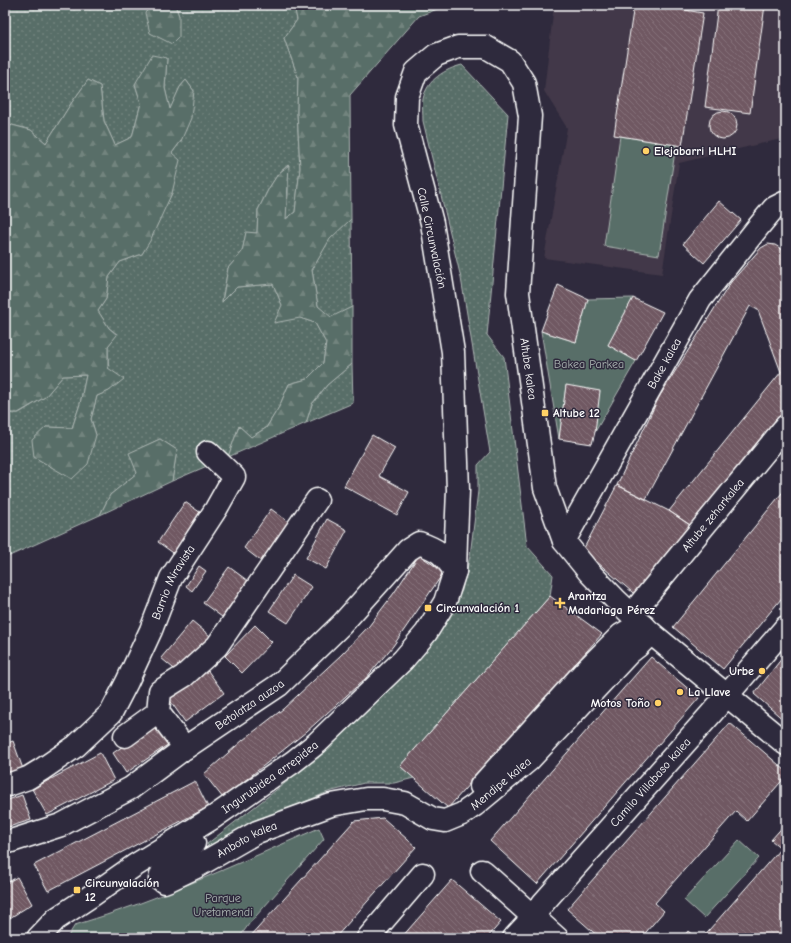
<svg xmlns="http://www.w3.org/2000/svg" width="791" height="943" viewBox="0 0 791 943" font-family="'Comic Neue',sans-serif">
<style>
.built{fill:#423848}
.grass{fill:url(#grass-dots);stroke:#acb6b3}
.forest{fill:url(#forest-firs);stroke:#acb6b3}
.park{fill:#596e67;stroke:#acb6b3}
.building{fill:url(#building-back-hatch);stroke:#fff}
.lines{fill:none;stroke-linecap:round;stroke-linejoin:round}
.minor-casing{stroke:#fff;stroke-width:25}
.minor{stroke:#2f2a3d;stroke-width:22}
.poi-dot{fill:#ffd166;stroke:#2f2a3d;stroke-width:1.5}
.labels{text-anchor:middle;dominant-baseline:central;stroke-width:3;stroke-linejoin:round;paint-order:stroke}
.poi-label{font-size:12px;font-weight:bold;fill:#fff;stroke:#2f2a3d;text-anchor:start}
.street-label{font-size:12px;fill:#fff;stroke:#2f2a3d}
.park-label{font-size:12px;fill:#acb6b3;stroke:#2f2a3d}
</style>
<defs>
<pattern id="grass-dots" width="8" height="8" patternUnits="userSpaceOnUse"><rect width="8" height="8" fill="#596e67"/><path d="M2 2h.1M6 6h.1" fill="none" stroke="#72847e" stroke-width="1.8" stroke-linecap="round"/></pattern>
<pattern id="forest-firs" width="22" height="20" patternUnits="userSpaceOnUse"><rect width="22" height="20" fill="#596e67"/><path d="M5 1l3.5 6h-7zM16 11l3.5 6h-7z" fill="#72847e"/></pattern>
<pattern id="building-back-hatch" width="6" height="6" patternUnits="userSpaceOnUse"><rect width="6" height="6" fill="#705862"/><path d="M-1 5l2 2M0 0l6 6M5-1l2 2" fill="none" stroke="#85717a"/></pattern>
</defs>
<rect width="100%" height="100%" fill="#2f2a3d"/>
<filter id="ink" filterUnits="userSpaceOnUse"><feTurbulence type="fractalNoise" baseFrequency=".025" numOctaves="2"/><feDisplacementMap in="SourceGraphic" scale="8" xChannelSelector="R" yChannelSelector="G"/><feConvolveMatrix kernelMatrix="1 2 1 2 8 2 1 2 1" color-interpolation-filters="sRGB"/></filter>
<g filter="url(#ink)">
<!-- built -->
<path class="built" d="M554,5H786V117L781,139L679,163L662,274L544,258L567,128L544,91Z"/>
<!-- grass -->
<path class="grass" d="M5,5H152L145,13L179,16L175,5H294L297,20L284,38L298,77L297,112L300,168L295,212L285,219L288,195V165L278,174L269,188L258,210L257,233H246L242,252L228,268L222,301L237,287L273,284L282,305L300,318L315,323L326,343L323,363L307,379L289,384L279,407L266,428L251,437L239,426L228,457L172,481L177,450L160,439L130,453L137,473L110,495L100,515L5,558V413H19L45,397L63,376L86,375L80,404L72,428L46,427L34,457L72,478L96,435L91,419L97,396L109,391L108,346L117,334L109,328L98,311L106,299L109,277L120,262L142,254L172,193V153L181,141L194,91L186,80L180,87L170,110L165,88L167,58L135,84L141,103L132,137L115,145L104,121L100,86L88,80L70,105L46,143L31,130L12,125L5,131Z
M462,65L508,114L487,335L504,357L527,546L553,575L550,596L400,766L414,778L394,783H364L328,792L274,815L209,847L207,844L289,780L417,657L449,617L462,590L470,556L478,491V465L490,452L461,278L423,121C423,114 422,105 423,99C427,80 445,69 462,65Z
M351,219L352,307L331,318L318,306L312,270L330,238Z
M352,364L353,403L306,423L312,404L327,385Z"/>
<!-- forest -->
<path class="forest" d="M152,5H175L179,16V37L172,44L150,33L145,13Z
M294,5H448L419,16L350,95L351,219L330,239L312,270L318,306L331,317L352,307V364L327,385L312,404L306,423L228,457L239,426L251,437L266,428L279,407L289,384L307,379L323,363L326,343L315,323L300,318L274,323L282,305L273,284L237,287L222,302L228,268L242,252L246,232L257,233L258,210L269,188L278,174L289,165L286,219L295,212L300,168L297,112L298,77L284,38L297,20Z
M152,55L167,58L165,88L170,109L180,87L186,80L194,91L191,118L181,141L172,153L180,160L172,193L150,241L142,254L120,262L109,277L106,299L98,311L109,328L117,335L108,346V368L124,379L109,391L97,396L91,419L96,435L88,464L72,479L34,457L32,440L46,427L72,428L80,404L86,375L63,376L45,397L18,413H5V131L12,125L31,130L46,143L70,105L88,80L100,86L104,121L115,145L132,137L141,103L135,84Z
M160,439L177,450L172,481L100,515L110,495L137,473L129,453Z"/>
<!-- park -->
<path class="park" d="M620,136L676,145L659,255L604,246Z
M633,298L608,345L636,361L595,432L566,386L559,439L541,331L576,342L588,299Z
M319,828L324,839L249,924L239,938H67L75,925C159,900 239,863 319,828Z
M739,840L759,858L704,918L684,900Z"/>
<!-- building -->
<path class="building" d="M634,5H655L703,13L682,146L614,135Z
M718,5H765L750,113L705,107Z
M709 125a14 14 0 1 1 28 0a14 14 0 1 1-28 0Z
M719,201L741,220L704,263L683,244Z
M768,244L775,245L783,250L786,257V418L696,529L669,511L781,372L758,310L750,306L646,499L617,485L659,397L731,282L761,248Z
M558,285L588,299L576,342L541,331Z
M633,298L663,312L636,361L608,345Z
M566,385L600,391L595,432L592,444L559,439Z
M372,435L395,448L379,476L409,492L397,515L344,486Z
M617,485L669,511L696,529L639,598L583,550Z
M786,488V593L723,669L673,627Z
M185,502L204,515L176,555L158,542Z
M271,509L290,523L262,562L244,548Z
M327,519L347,530L326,569L306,558Z
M419,555L444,572L393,646L366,678L306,732L223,798L204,774L243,740L283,709L341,655L369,626L394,593Z
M199,566L206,571L192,591L186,586Z
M229,567L248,581L222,617L203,603Z
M293,575L312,587L288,623L269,611Z
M550,596L602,634L448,808L400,766Z
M192,621L210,636L179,673L161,658Z
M255,625L272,642L242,673L225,656Z
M786,653V722L754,694Z
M651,657L699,698L537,884L490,841Z
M208,671L224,693L185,722L169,699Z
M730,723L786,771V776L747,821L736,811L655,903L664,911L641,938H600L567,909Z
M155,724L169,744L126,773L113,753Z
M13,741L23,769L5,775V744Z
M100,753L114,780L47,815L32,789Z
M195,781L208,807L48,891L34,865Z
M22,795L31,820L5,828V801Z
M383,818L416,847L335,938H249L354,821Z
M786,823V937L702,938L781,848L771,840Z
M17,877L32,904L5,921V884Z
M452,880L501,922L487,938H401Z
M688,931L696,938H683Z"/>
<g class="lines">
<defs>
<g id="minor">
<path id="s1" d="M564,541L700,300L759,226L774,208L786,202"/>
<path id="s2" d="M640,604L786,426"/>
<path d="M158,712L185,748"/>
<path d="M125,736L158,712L160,691L184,676L217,646L317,500"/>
<path id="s3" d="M5,786L28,778L41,770L76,746L111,713L127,682L151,630L171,578L216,509L234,477L208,452"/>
<path d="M481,786L584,672L621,635L633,628L644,626"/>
<path id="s4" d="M5,843L61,825L131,788L185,748L279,685L342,624L408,550L419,543C439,550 443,554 455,571"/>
<path id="s5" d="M194,843C182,852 163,863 160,879L164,882L169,880L196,867L257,832L331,805L366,799H383L405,803L433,819L445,821L462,814L475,805L529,760L629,653L638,646L651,633"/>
<path d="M482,871L557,938"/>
<path id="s6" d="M38,938L56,919L94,894L134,866L214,817L293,762L317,743L403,660L426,633L445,602L455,571L456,538L458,490L453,352L432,223L406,125L407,97L416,72L436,55L458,47H486L510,61L524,83L530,116L518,293L545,488L564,541L589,572L615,599L651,633L786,744"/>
<path d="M368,938L423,874"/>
<path id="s7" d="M514,938L527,924L544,902L710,715L786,627"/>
</g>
</defs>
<!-- minor casing -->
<use href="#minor" class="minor-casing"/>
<!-- minor -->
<use href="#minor" class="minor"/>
</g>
</g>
<!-- markers -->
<g class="poi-dot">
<circle cx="646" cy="151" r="4"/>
<rect x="541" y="409" width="8" height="8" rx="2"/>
<path d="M558 597h4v4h4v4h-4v4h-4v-4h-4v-4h4z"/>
<rect x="424" y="604" width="8" height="8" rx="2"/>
<circle cx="762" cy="671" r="4"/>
<circle cx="680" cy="692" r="4"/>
<circle cx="658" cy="703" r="4"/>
<rect x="73" y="886" width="8" height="8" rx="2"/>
</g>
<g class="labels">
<!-- poi labels -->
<g class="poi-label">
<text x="654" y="151">Elejabarri HLHI</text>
<text x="553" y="413">Altube 12</text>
<text x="568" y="596">Arantza<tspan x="568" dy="14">Madariaga Pérez</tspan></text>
<text x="436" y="608">Circunvalación 1</text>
<text x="754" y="671" text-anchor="end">Urbe</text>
<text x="688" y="692">La Llave</text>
<text x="650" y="703" text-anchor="end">Motos Toño</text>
<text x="85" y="883">Circunvalación<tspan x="85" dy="14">12</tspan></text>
</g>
<!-- street labels -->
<g class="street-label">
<text transform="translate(432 238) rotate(78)">Calle Circunvalación</text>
<text stroke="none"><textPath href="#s1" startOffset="204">Bake kalea</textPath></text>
<text stroke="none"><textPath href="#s6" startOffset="1490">Altube kalea</textPath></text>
<text stroke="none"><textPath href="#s2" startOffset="115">Altube zeharkalea</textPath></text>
<text stroke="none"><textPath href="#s3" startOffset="275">Barrio Miravista</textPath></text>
<text stroke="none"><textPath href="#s4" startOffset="283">Betolatza auzoa</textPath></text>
<text stroke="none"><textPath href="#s5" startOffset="427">Mendipe kalea</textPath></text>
<text stroke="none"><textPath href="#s6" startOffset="283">Ingurubidea errepidea</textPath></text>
<text stroke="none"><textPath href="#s7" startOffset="207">Camilo Villabaso kalea</textPath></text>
<text stroke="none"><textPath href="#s5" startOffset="149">Anboto kalea</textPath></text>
</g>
<!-- park labels -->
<g class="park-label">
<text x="589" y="364">Bakea Parkea</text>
<text x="223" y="898">Parque<tspan x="223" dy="14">Uretamendi</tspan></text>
</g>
</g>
<!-- margin -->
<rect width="791" height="943" fill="none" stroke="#2f2a3d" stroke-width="20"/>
<rect x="10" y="10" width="771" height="923" fill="none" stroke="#fff" stroke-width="1.5" filter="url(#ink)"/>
</svg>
